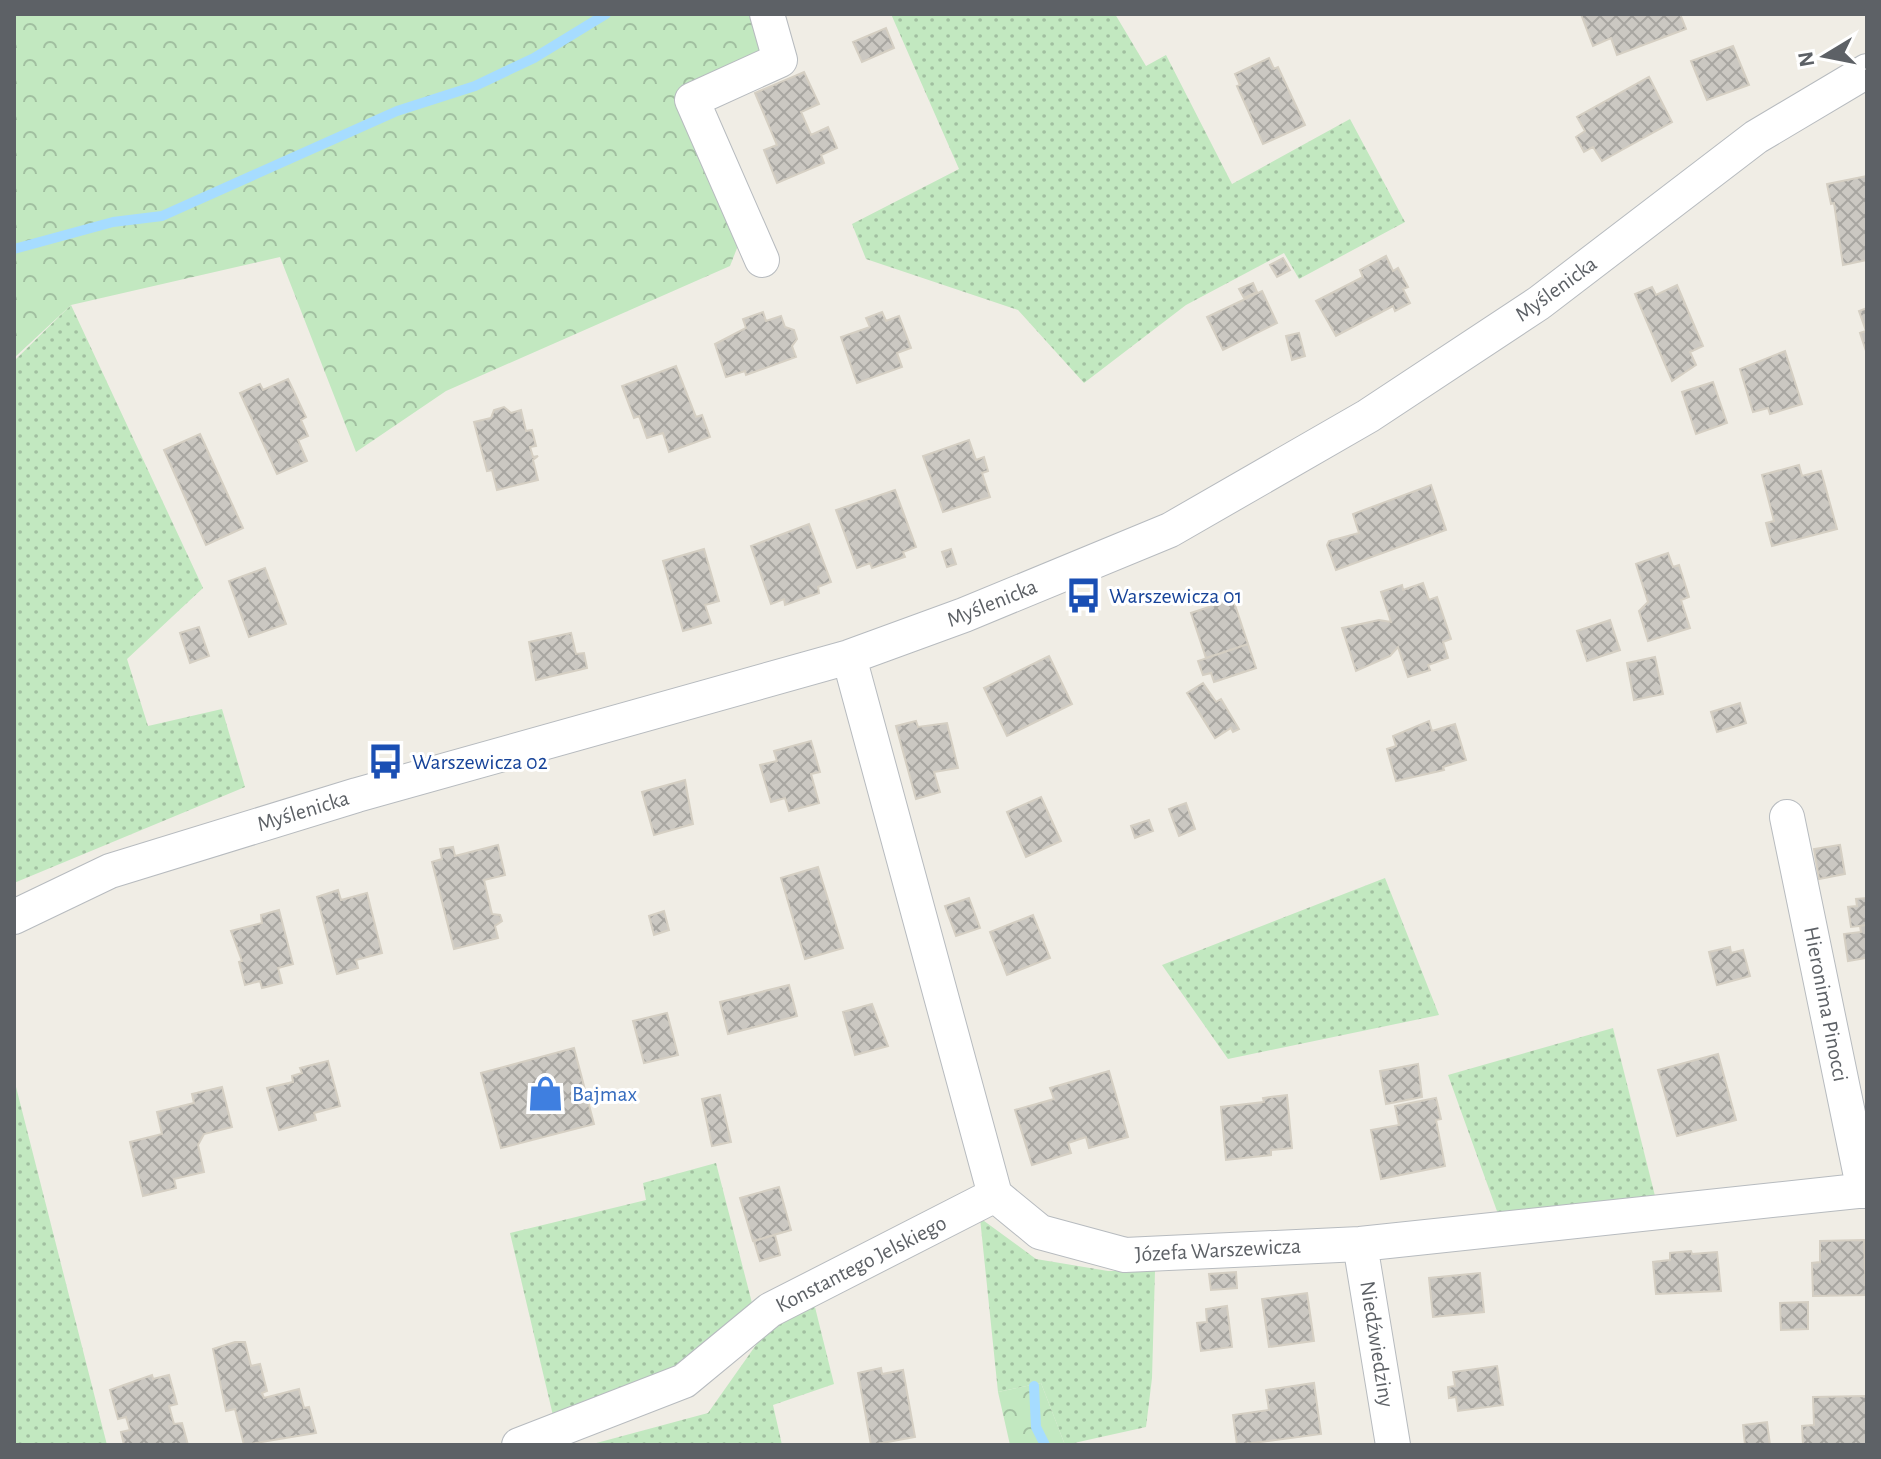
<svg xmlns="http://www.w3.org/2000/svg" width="1881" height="1459" viewBox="0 0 1881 1459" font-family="'Alegreya Sans',sans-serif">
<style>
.grass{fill:url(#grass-dots)}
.forest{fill:url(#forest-crowns)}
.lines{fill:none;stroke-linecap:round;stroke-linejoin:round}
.stream{stroke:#a6dcff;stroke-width:10}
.building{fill:url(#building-cross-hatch);stroke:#d5cfc3;stroke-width:2}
.minor-casing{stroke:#b7bbbf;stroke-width:36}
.minor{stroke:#fff;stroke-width:34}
.labels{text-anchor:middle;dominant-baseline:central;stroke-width:6;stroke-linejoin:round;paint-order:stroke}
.street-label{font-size:22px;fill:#5d6166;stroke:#fff}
.transit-label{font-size:22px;fill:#164399;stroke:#fff;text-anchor:start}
.shop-label{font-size:22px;fill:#366cbe;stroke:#fff;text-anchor:start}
</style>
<defs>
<pattern id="grass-dots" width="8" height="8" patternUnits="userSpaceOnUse" patternTransform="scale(2)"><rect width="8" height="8" fill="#c2e8c0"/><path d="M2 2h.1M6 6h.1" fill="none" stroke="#a1bfa0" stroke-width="1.8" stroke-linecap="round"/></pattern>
<pattern id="forest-crowns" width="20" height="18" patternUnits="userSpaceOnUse" patternTransform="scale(2)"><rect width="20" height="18" fill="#c2e8c0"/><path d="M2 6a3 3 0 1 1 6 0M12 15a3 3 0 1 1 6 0" fill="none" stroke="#a1bfa0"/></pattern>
<pattern id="building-cross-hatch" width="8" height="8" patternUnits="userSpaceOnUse" patternTransform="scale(2)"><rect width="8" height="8" fill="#cbc8c2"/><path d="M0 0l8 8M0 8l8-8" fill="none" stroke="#a8a6a1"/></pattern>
</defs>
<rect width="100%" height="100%" fill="#f0ede5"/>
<!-- grass -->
<path class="grass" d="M891,14H1115L1146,66L1166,55L1232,184L1350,119L1405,222L1299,279L1284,253L1186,305L1084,383L1018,310L866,259L852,224L959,169Z
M71,305L203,588L127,659L148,726L222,709L245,787L14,883V361Z
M1385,878L1439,1015L1228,1059L1162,965Z
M1613,1028L1656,1200L1498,1214L1448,1075Z
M14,1079L107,1445H14Z
M716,1163L752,1303L664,1381L555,1424L510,1233L646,1200L643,1183Z
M980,1218L1036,1259L1108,1271H1155L1152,1378L1146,1427L1065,1445L1041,1383L998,1392Z
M813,1299L834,1384L773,1405L782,1445H589L708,1413L763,1335Z"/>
<!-- forest -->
<path class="forest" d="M14,14H767L780,60L707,97L741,238L730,266L446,391L356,452L280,257L71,305L14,358Z
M1041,1383L1065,1445H1010L998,1392Z"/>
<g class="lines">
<!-- stream -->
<path class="stream" d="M14,249L113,222L162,216L397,111L475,86L534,58L606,14
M1034,1386L1036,1427L1045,1445"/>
</g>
<!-- building -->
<path class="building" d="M1581,14H1680L1686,29L1617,55L1611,38L1593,46Z
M886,28L894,48L862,62L853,42Z
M1733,46L1749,85L1707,100L1691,61Z
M1269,58L1274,69L1278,67L1305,125L1263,144L1237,86L1240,85L1235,74Z
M804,72L819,104L801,112L811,135L828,127L837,148L821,155L824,163L777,183L764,150L777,145L755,93Z
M1649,77L1672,122L1602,161L1593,147L1584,152L1576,137L1585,131L1577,117Z
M1867,176V260L1843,265L1834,203L1831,204L1827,184Z
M1386,256L1393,271L1398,268L1408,287L1403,289L1410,303L1395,311L1393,306L1336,336L1316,301L1363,277L1360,270Z
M1283,258L1290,270L1277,277L1270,265Z
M1253,283L1257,292L1244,298L1239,289Z
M1677,285L1703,346L1690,352L1696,365L1672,381L1635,294L1652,287L1656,295Z
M1262,291L1277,323L1223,350L1207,317Z
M1867,308V354L1860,333L1866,331L1859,311Z
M763,312L766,321L781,316L785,327L794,330L797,339L792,346L796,357L746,375L745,371L726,377L715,344L746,328L743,319Z
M882,312L886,321L899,316L911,348L897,353L902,367L857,383L841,337L870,327L866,318Z
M1299,333L1305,356L1292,360L1286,336Z
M1785,351L1802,404L1770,414L1768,408L1753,412L1740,369Z
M676,366L696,417L702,415L710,437L669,452L663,433L647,438L639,416L634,418L622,386Z
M288,379L306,417L301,420L308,436L298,440L307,461L277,474L240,393L260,384L263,390Z
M1713,382L1727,423L1696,434L1682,392Z
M504,407L511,413L521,410L526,431L532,430L536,446L530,447L533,457L538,456L533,460L538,480L497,490L492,470L487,471L474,422L491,418L494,410Z
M200,434L243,528L206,545L164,450Z
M969,440L976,460L984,457L988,471L982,473L990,497L943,512L923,456Z
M1799,465L1802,476L1821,471L1837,529L1772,546L1766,523L1774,521L1762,475Z
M1431,485L1446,530L1336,570L1327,545L1329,541L1359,533L1353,514Z
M895,490L916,547L903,552L905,557L872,568L870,563L857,568L836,510Z
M809,524L831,582L818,587L819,593L785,605L784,599L771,604L751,546Z
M704,549L719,601L705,605L711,623L683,631L663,561Z
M951,549L956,564L947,567L942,552Z
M1668,553L1673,567L1679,565L1689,597L1681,600L1690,628L1648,641L1639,611L1648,602L1636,564Z
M265,568L286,624L249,637L229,581Z
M1423,583L1429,600L1437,597L1451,639L1443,642L1448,658L1428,665L1430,670L1408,677L1398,647L1390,656L1356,671L1342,628L1379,620L1391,622L1381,592L1402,585L1403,590Z
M1233,599L1248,644L1206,658L1191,613Z
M1610,620L1620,650L1587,661L1577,631Z
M199,627L209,656L190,663L180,633Z
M571,633L576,654L584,653L587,668L536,680L529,642Z
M1248,644L1256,668L1214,682L1211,673L1203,675L1198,661Z
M1049,656L1072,704L1007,736L984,688Z
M1655,657L1663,694L1634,700L1627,663Z
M1203,683L1216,702L1221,699L1239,729L1233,732L1231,728L1215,738L1187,693Z
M1740,703L1746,723L1717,732L1711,712Z
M916,721L918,727L947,723L958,768L934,772L940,792L916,799L896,726Z
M1429,721L1432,731L1455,724L1466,760L1443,767L1444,770L1396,781L1387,749L1396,746L1393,736Z
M811,741L820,772L811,774L819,803L789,811L785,798L771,802L760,765L777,761L774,751Z
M685,780L693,824L654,835L642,792Z
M1041,797L1061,841L1026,857L1007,812Z
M1186,803L1195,829L1179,836L1169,809Z
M1149,820L1153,831L1135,838L1131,826Z
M498,845L505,875L484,880L492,914L500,915L502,921L495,926L498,938L454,949L432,862L442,859L440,849L453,847L455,856Z
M1840,845L1845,874L1819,879L1814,849Z
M818,867L843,948L805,959L781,878Z
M338,890L341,900L367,893L382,953L356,960L358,968L337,974L317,897Z
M969,898L980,928L956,936L945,906Z
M1867,898V925L1851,927L1848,907L1857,906L1856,899Z
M279,910L293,964L278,968L282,983L262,988L260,981L245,985L239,962L242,961L231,931L262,923L261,915Z
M664,911L669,930L654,935L649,916Z
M1033,915L1050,958L1007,975L990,932Z
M1867,925L1866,958L1848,961L1844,934L1861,932L1860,926Z
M1730,947L1731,953L1743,950L1750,976L1717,985L1709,952Z
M789,985L797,1016L728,1034L720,1002Z
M872,1004L888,1046L855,1055L843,1012Z
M667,1013L678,1055L644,1063L633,1021Z
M574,1048L594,1124L501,1148L481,1073Z
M1718,1054L1736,1120L1677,1136L1658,1070Z
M328,1061L340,1106L314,1113L316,1120L279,1130L267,1088L293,1082L292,1076L302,1073L300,1068Z
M1418,1064L1422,1097L1386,1104L1380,1071Z
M1109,1071L1128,1137L1089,1148L1086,1137L1068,1143L1071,1153L1032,1165L1015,1110L1054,1099L1050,1088Z
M222,1087L232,1127L204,1134L198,1145L204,1172L174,1179L176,1188L143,1196L130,1142L162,1134L157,1112L194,1103L192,1094Z
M720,1095L731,1142L712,1146L702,1099Z
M1287,1095L1292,1148L1271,1150V1155L1226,1160L1221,1107L1264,1102L1263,1098Z
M1436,1098L1441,1119L1436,1120L1445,1166L1381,1179L1371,1130L1399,1125L1395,1106Z
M779,1187L791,1230L753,1241L740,1198Z
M775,1235L780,1255L760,1261L754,1241Z
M1864,1240L1866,1295L1813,1296L1812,1263L1820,1262V1241Z
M1691,1251L1692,1254L1717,1252L1721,1291L1656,1294L1653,1262L1670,1260V1253Z
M1236,1272L1237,1288L1211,1290L1209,1274Z
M1480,1273L1484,1312L1433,1317L1429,1278Z
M1307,1293L1314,1341L1269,1347L1262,1299Z
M1808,1302V1329L1781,1330L1780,1303Z
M1227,1306L1232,1347L1201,1351L1197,1323L1207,1322L1206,1309Z
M235,1342H245L251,1366L260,1364L267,1391L262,1393L264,1398L299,1389L304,1408L309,1407L316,1433L244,1445L235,1409L226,1411L213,1349Z
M1497,1366L1503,1405L1458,1411L1456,1397L1449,1398L1448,1387L1455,1386L1453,1372Z
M881,1368L882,1374L903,1370L915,1437L871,1445L858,1373Z
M152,1375L153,1379L169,1375L177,1404L169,1406L174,1424L182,1423L188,1445H124L121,1432L130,1430L126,1417L118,1419L110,1390Z
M1314,1383L1321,1434L1237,1445L1233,1415L1269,1410L1266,1390Z
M1867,1396V1445H1803L1802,1426L1814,1425L1813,1397Z
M1767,1422L1770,1445H1745L1743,1425Z"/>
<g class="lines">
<defs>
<path id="minor" d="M762,260L692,100L780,60L767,14
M849,657L995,1195L1040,1232L1125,1255L1360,1244L1867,1190
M1787,817L1864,1191
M14,917L110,871L357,795L849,657L964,615L1170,530L1368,416L1539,303L1756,137L1867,71
M1360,1244L1393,1445
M519,1445L684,1381L770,1310L995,1195"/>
</defs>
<!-- minor casing -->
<use href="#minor" class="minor-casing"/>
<!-- minor -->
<use href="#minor" class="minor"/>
</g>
<!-- icons -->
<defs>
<symbol id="bus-bare" viewBox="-9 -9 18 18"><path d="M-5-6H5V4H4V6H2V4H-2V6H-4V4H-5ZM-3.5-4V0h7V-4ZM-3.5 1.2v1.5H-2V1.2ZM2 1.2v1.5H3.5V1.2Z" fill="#1a4fb4" stroke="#fff" stroke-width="2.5" paint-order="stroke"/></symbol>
<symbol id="shop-bare" viewBox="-9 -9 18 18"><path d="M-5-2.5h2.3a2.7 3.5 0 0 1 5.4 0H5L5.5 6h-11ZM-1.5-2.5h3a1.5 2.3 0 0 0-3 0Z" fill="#3f7fe0" stroke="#fff" stroke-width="2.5" paint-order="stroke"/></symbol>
</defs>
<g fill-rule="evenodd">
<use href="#bus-bare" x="1058" y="570" width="51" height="51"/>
<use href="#bus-bare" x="360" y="736" width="51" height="51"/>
<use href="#shop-bare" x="520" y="1068" width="51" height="51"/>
</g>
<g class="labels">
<!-- street labels -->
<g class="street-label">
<text transform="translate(1556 289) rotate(-36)">Myślenicka</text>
<text transform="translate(992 603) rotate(-22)">Myślenicka</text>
<text transform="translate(303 811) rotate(-17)">Myślenicka</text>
<text transform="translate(1826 1004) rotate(79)">Hieronima Pinocci</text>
<text transform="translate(1218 1250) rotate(-3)">Józefa Warszewicza</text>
<text transform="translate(861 1264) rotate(-27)">Konstantego Jelskiego</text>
<text transform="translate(1377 1344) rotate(81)">Niedźwiedziny</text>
</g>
<!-- transit labels -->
<g class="transit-label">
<text x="1109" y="596">Warszewicza 01</text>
<text x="412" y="762">Warszewicza 02</text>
</g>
<!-- shop labels -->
<g class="shop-label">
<text x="572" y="1094">Bajmax</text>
</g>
</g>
<!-- border -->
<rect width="1881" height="1459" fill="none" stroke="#5d6166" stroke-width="32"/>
<!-- north arrow -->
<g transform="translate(1825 56) rotate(260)" stroke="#ffffff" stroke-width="6" paint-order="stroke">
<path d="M0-6L14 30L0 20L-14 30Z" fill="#5d6166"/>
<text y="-12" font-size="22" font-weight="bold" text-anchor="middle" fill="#5d6166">N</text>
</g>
</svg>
